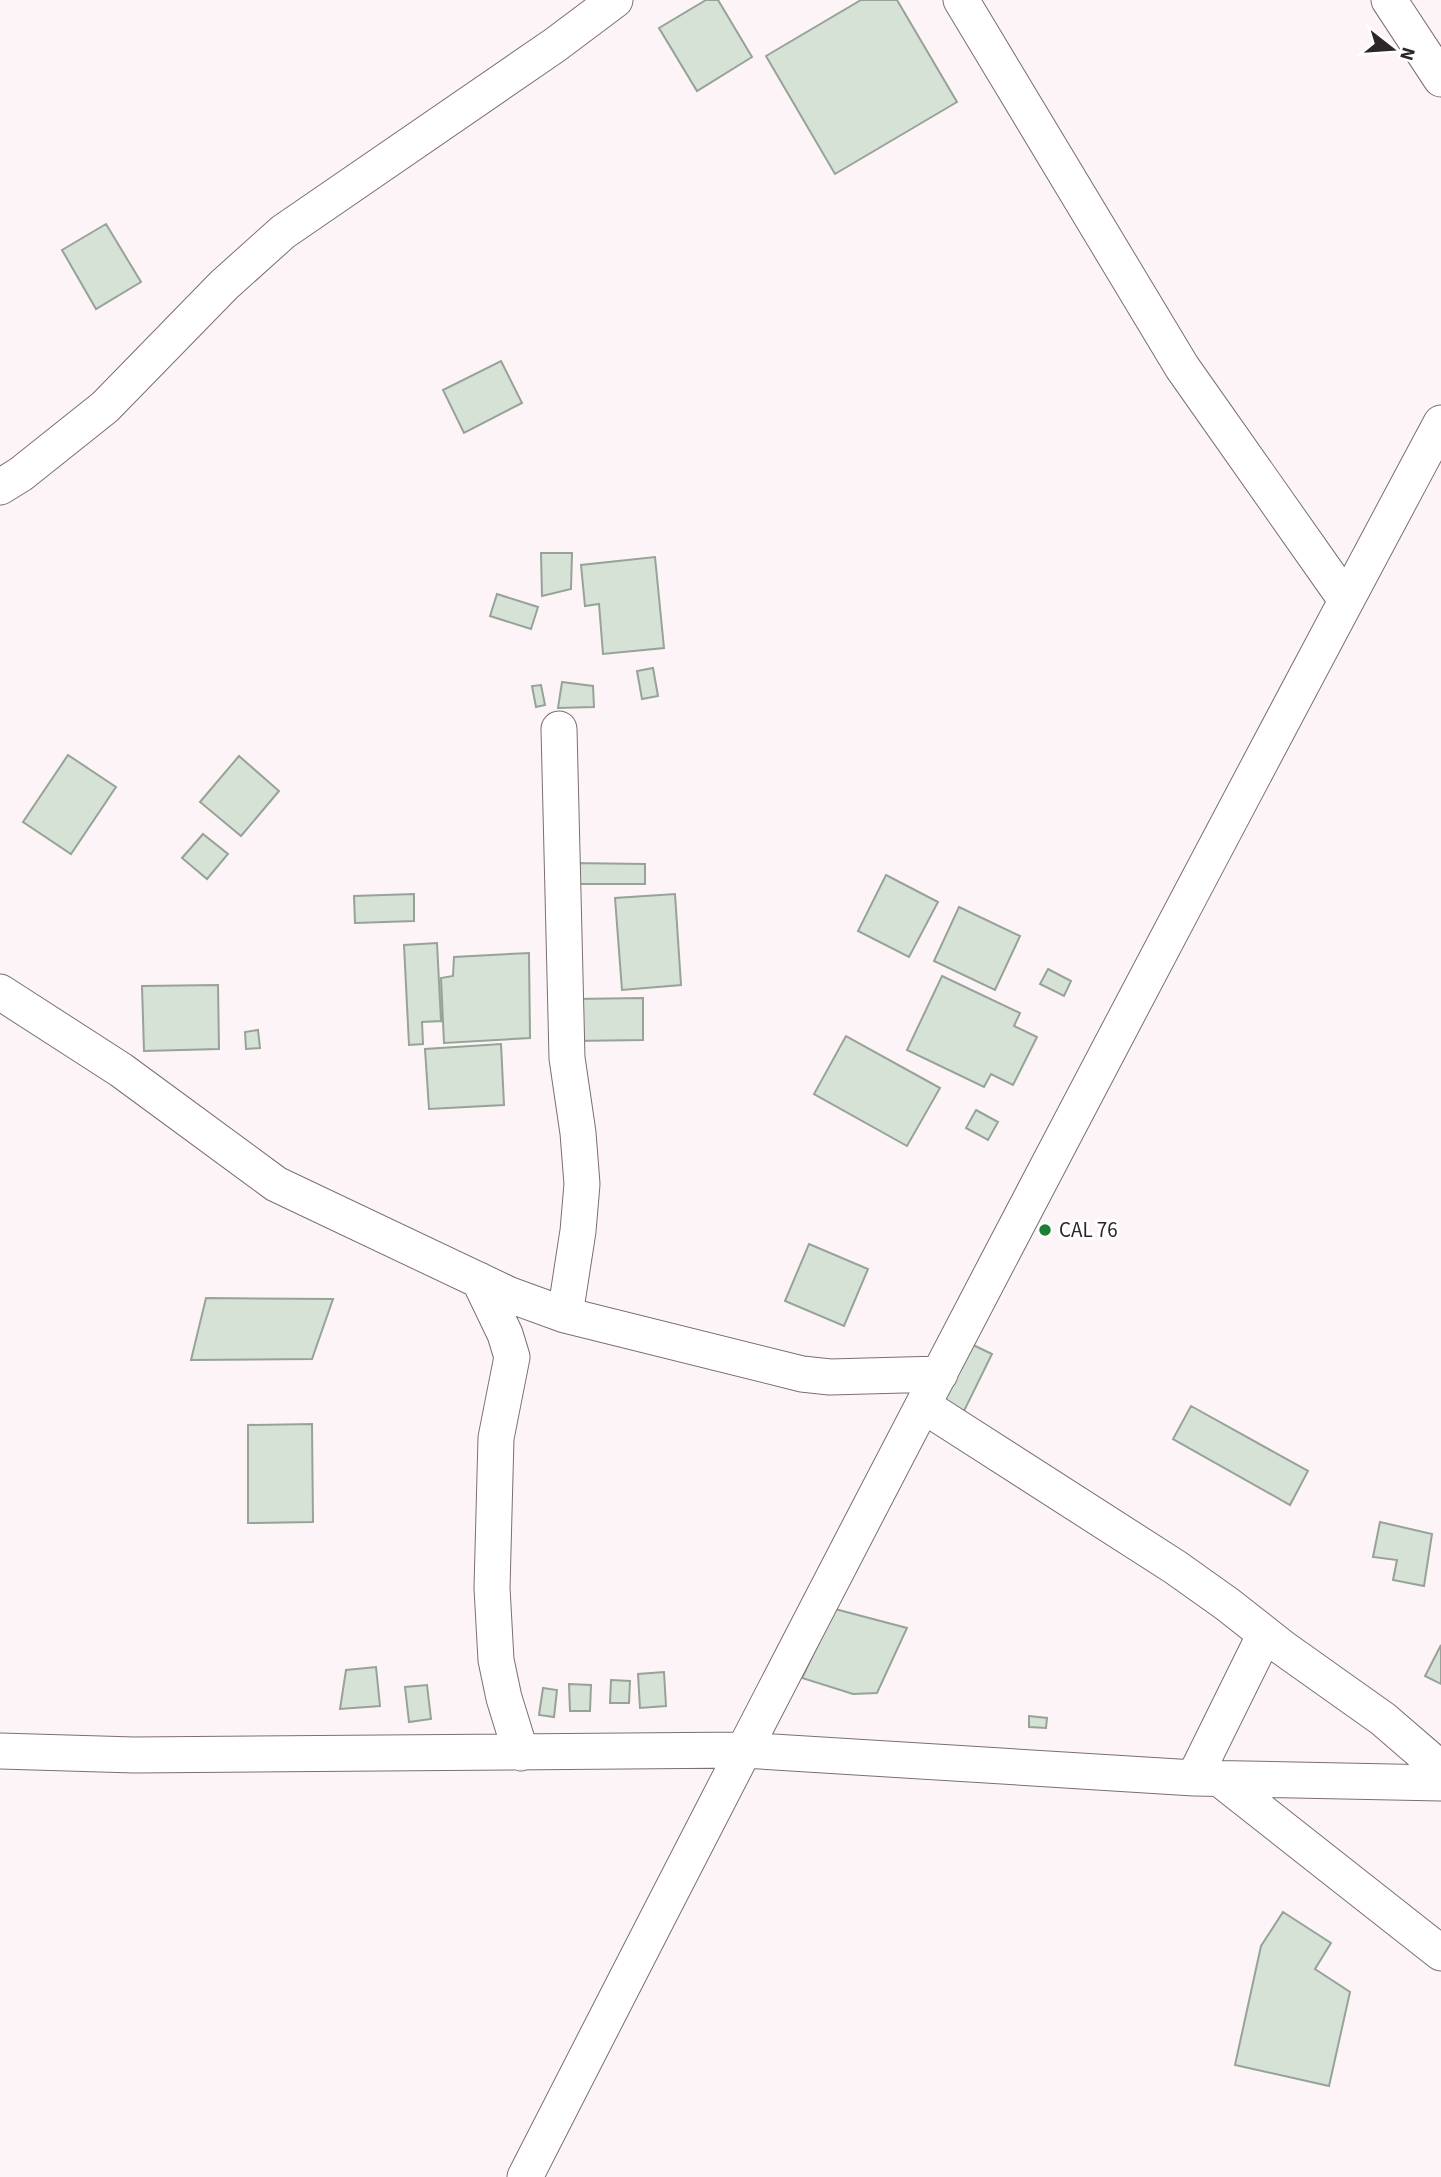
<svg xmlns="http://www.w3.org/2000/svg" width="1441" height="2177" viewBox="0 0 1441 2177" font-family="'Source Sans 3',sans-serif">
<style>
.building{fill:#d7e2d7;stroke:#97a298;stroke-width:2}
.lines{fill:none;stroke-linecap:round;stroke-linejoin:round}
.minor-casing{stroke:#7b6e75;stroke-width:37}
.minor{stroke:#fff;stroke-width:35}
.poi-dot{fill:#1a7f33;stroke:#fff;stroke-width:2.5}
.labels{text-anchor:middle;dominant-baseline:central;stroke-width:6;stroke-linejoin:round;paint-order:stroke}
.poi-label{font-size:21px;fill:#2c2629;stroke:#fff;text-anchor:start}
</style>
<rect width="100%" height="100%" fill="#fdf4f8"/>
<!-- building -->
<path class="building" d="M706,0H718L752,57L697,91L659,28Z
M861,0H897L957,102L835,174L766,56Z
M106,224L141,282L96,309L62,250Z
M501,361L522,403L464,433L443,390Z
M541,553H572L571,589L542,596Z
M655,557L664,648L603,654L599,604L585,606L581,565Z
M497,594L538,607L531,629L490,616Z
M653,668L658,696L642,699L637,671Z
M562,682L593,686L594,707L558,708Z
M541,685L545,705L536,707L532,686Z
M68,755L116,787L71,854L23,822Z
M239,756L279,791L241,836L200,802Z
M203,834L228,854L207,879L182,858Z
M570,863L645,864V884H570Z
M886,875L938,902L909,957L858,931Z
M414,894V921L355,923L354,896Z
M675,894L681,985L622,990L615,898Z
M959,907L1020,936L995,990L934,961Z
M437,943L441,1021L422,1022L423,1044L409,1045L404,945Z
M529,953L530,1038L444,1043L441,978L453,976L454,957Z
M1048,969L1071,981L1064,996L1040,984Z
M942,976L1020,1013L1014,1026L1037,1037L1013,1085L991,1074L984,1087L907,1050Z
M218,985L219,1049L144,1051L142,986Z
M643,998V1040L573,1041L574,999Z
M258,1030L260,1048L246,1049L245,1032Z
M846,1036L940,1088L907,1146L814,1094Z
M501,1044L504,1105L429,1109L425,1049Z
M976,1110L998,1122L988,1140L966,1128Z
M809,1244L868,1269L844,1326L785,1301Z
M206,1298L333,1299L312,1359L191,1360Z
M969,1343L992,1354L964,1411L942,1400Z
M1191,1406L1308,1471L1290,1505L1173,1439Z
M312,1424L313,1522L248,1523V1425Z
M1380,1522L1432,1534L1424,1586L1393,1580L1397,1560L1373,1557Z
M835,1609L907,1628L877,1693L853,1694L802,1678Z
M1441,1645V1684L1425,1676Z
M376,1667L380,1706L340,1709L346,1670Z
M664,1672L666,1706L640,1708L638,1674Z
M611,1680L630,1681L629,1703H610Z
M569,1684L591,1685L590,1711H570Z
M427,1685L431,1719L409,1722L405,1687Z
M543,1688L557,1690L554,1717L539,1715Z
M1029,1716L1047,1718L1046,1728L1029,1727Z
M1283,1912L1331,1943L1315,1969L1350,1992L1329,2086L1235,2065L1261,1946Z"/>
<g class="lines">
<defs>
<path id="minor" d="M961,0L1182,367L1346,600
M1389,0L1441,79
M0,487L21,474L105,407L224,285L283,232L555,45L615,0
M559,729L567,1058L578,1133L582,1184L578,1231L565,1315
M0,992L121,1070L276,1184L510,1295L565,1315L802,1374L830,1377L940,1374
M479,1280L505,1334L512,1357L496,1438L492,1588L496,1660L504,1698L521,1753
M924,1406L1175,1567L1227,1604L1283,1648L1383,1719L1441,1769
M0,1751L134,1755L743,1750L1194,1778L1441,1783
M1194,1778L1265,1634
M1220,1779L1441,1953
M525,2177C825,1589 1130,1005 1441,423"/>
</defs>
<!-- minor casing -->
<use href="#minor" class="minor-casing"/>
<!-- minor -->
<use href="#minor" class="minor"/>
</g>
<!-- markers -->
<circle class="poi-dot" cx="1045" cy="1230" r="7"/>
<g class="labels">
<!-- poi labels -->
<g class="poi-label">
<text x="1059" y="1230">CAL 76</text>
</g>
</g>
<!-- north arrow -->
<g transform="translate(1392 49) rotate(107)" stroke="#ffffff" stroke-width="5" paint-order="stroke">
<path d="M0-5L12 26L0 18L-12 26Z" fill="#2c2629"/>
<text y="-10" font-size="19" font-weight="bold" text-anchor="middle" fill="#2c2629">N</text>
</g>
</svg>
